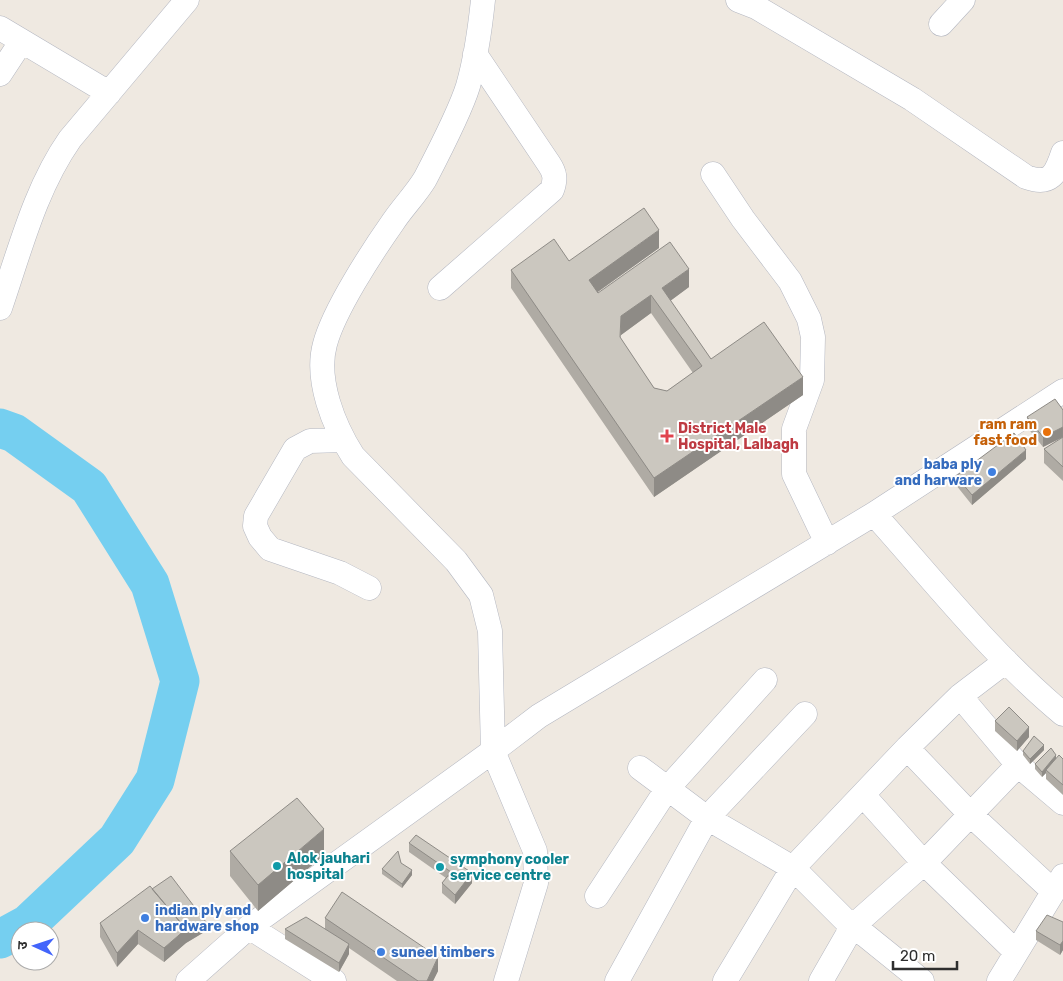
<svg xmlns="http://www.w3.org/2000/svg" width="1063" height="981" viewBox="0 0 1063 981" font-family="Rubik,'Noto Sans Devanagari',sans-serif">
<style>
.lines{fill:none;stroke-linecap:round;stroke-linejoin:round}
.river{stroke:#75cff0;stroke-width:39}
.minor-casing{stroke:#b4b7c1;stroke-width:25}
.minor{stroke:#fff;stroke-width:24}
.wall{fill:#afaba4;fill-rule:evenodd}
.shaded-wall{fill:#8e8b86}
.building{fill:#cbc7bf;stroke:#8e8b86;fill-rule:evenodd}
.food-dot{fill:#e8710a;stroke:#fff;stroke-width:2}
.health-dot{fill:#e0444e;stroke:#fff;stroke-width:2}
.shop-dot{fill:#3f7fe0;stroke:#fff;stroke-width:2}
.culture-dot{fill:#0f9aa8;stroke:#fff;stroke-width:2}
.labels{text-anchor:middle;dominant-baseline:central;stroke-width:4;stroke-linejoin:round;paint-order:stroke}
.food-label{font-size:14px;font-weight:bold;fill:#c56008;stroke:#fff;text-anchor:end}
.health-label{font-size:14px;font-weight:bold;fill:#be3a42;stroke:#fff;text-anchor:start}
.shop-label{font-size:14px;font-weight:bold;fill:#366cbe;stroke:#fff;text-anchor:start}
.culture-label{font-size:14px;font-weight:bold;fill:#0d838f;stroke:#fff;text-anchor:start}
</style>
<rect width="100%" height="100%" fill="#efe9e1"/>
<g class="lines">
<!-- river -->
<path class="river" d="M0,428L14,433L89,487L150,584L180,681L155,780L117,840L28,924L0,939"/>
<defs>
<path id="minor" d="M483,0C480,29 476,58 468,86C460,112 438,154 425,179C416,194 403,207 393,222C372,252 334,310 325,344C315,380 334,426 353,456L456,561L481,595L490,631L493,751L535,851L536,883L506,981
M738,0L756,7L912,99L1026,177C1051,186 1056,174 1063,153
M941,24L963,0
M0,28L109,93
M0,74L21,42
M713,174L743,219L790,281L809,319L813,337L812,380L794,429V474L827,543
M440,288L552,190C556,179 555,173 549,164L475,54
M0,308C20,250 35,189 70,139L187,0
M343,440L310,441L295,449L256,516L255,526L260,537L270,549L340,573L369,588
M874,514C935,582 993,656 1063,714
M960,696L1018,765L1063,803
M907,748L971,815L1053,891
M640,768L707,818L793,868L852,927L865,935L922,981
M863,795L924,863L1016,952
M597,896L667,789L765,680
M249,927L334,981
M188,981L249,927L493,751L539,716L874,514L1063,391
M617,981L707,818L805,714
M725,981L793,868L907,748L960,696L1006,661
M821,981L852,927L924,863L1018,765
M999,981L1063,876"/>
</defs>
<!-- minor casing -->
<use href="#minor" class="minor-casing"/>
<!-- minor -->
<use href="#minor" class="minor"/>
</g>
<!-- wall -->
<path class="wall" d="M659,248L598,292V293L689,287L670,301L711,359L803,395L654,497L511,288V270ZM651,313L693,373L667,391L654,388L620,338L621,335Z
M1063,410V437L1043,447L1027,427V417Z
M1063,437V481L1044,463V449Z
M1026,459L972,505L956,485V476Z
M995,721L1029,737L1017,751L995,731Z
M1044,750L1030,764L1023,755V751Z
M1056,758L1063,759V795L1046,779V773L1042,777L1035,769V764Z
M409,843L472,883L455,904L442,893V883L446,878L409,852Z
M230,851L324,855L258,911L230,876Z
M401,863L412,875L402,888L382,874V869Z
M152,889L206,931L186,943L164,962L138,944L117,967L100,937V923Z
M325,918L438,971L433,981H397L349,948V954L339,972L285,939V929H325Z
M1063,922V950L1060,955L1036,940V931Z"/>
<!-- shaded-wall -->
<path class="shaded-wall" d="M659,230V248L589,298V280Z
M689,269V287L662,307V288Z
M651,295V313L621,335V316Z
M803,377V395L654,497V478Z
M1063,427V437L1043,447V437Z
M1026,450V459L972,505V495Z
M1029,727V737L1017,751V741Z
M1044,745V750L1030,764V759Z
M1056,755V760L1046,770V773L1042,777V772Z
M324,829V855L258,911V885Z
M412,870V875L402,888V884Z
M472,873V883L455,904V895Z
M206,922V931L186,943L164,962V948L186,929Z
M138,930V944L117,967V953Z
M1063,941V950L1060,955V945Z
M349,944V954L339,972V963Z
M438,957V971L433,981H427Z"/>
<!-- building -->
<path class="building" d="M644,208L659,230L589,280L598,293L670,242L689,269L662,288L711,359L764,322L803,377L654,478L511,270L554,239L569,261ZM651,295L702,366L667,391L654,388L620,337L621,316Z
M1055,399L1063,410V427L1043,437L1027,417Z
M1014,433L1026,450L972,495L956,476Z
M1063,437V467L1044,449Z
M1009,707L1029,727L1017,741L995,721Z
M1034,736L1044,745L1030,759L1023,751Z
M1051,748L1056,755L1042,772L1035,764Z
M1059,755L1063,759V785L1046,770Z
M297,798L324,829L258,885L230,851Z
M416,835L472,873L455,895L442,883L451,872L409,843Z
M398,851L401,863L412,870L402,884L382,869Z
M171,876L206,922L186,933V929L152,889Z
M150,886L186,929L164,948L138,930L117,953L100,923Z
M342,892L438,957L427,981H418L325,918Z
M1047,915L1063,922V941L1060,945L1036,931Z
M306,917L349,944L339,963L285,929Z"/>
<!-- markers -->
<circle class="food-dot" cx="1047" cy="432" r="5"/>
<path class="health-dot" d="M664.5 428.5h5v5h5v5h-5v5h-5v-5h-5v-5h5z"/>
<g class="shop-dot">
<circle cx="992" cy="472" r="5"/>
<circle cx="145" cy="918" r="5"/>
<circle cx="381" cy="952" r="5"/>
</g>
<g class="culture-dot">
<circle cx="277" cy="866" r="5"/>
<circle cx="440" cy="867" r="5"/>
</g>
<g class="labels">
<!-- food labels -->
<g class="food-label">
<text x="1037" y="424">ram ram<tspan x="1037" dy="16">fast food</tspan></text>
</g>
<!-- health labels -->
<g class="health-label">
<text x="678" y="428">District Male<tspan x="678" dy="16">Hospital, Lalbagh</tspan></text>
</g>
<!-- shop labels -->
<g class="shop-label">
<text x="982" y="464" text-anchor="end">baba ply<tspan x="982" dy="16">and harware</tspan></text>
<text x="155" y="910">indian ply and<tspan x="155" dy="16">hardware shop</tspan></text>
<text x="391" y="952">suneel timbers</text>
</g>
<!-- culture labels -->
<g class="culture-label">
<text x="287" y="858">Alok jauhari<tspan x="287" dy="16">hospital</tspan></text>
<text x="450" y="859">symphony cooler<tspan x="450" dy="16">service centre</tspan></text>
</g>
</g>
<!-- north arrow -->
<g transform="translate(35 946) rotate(273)"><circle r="24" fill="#ffffff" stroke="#ababab"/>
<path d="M0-4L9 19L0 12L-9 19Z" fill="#4264fb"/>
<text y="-8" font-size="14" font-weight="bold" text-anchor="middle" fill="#2e2e2e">उ</text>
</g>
<!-- scale -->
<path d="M893 961v8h64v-8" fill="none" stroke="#2e2e2e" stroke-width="2.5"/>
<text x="900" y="961" font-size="15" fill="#2e2e2e" stroke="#ffffff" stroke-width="4" paint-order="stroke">20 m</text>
</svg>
